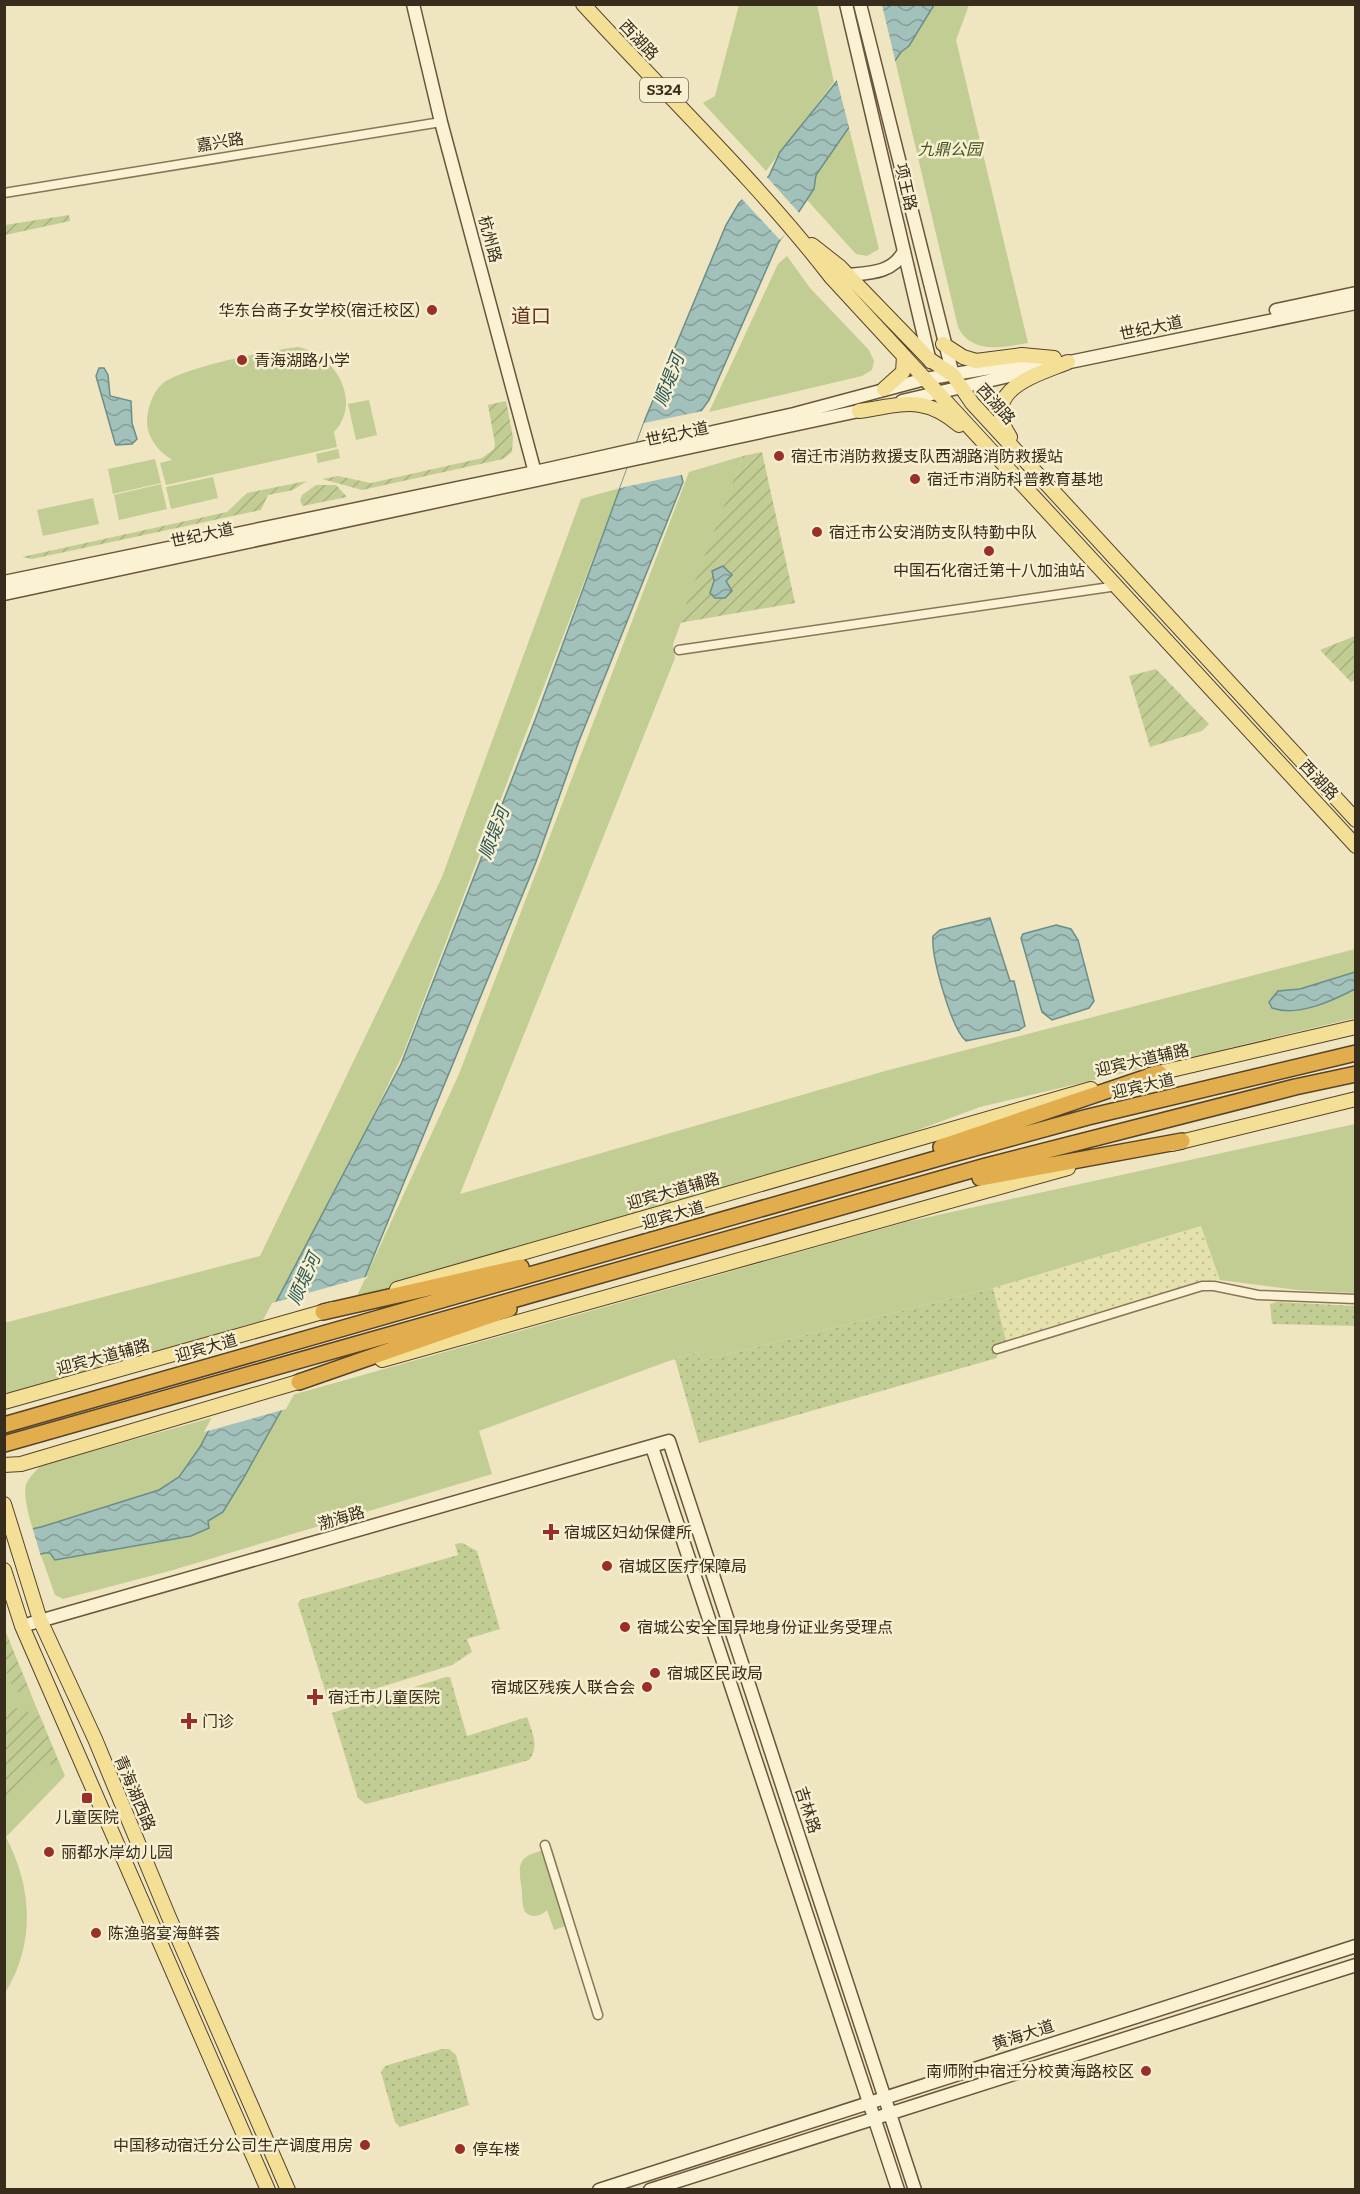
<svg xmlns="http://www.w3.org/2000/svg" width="1360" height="2194" viewBox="0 0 1360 2194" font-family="Bitter,'Noto Sans SC',serif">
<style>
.farmland{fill:url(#farmland-dots)}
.grass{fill:url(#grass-dots)}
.park{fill:#c2cd94}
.garden{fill:url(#garden-furrows)}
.water{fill:url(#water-waves);stroke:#6a8f89;stroke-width:1.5}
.pier{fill:#efe5c0}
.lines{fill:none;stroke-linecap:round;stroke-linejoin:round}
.street-casing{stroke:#897657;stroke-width:11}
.secondary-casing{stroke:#6a573b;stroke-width:15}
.primary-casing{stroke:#56432c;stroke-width:16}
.highway-casing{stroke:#56432c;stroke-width:18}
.street{stroke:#faf2d3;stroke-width:8}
.secondary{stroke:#faf2d3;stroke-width:12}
.primary{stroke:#f4df96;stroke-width:14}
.highway{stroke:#e2ae4d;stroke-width:15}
.poi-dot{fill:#992f26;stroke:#f6efd0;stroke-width:2}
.labels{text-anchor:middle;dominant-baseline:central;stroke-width:5;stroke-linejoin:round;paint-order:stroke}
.shield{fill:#f6efd0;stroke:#716652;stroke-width:1.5}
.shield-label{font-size:15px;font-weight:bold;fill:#382c1c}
.street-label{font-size:16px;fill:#382c1c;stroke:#f6efd0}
.park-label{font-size:16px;font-style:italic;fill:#452;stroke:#f6efd0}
.poi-label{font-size:16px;fill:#382c1c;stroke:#f6efd0;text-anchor:start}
.water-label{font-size:18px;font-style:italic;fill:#2b5758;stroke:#f6efd0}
.quarter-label{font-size:20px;fill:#66311a;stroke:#f6efd0}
</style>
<defs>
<pattern id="farmland-dots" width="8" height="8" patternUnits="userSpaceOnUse" patternTransform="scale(1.5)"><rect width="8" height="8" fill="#e5e1ad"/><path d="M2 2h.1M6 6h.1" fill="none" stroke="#c5c194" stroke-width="1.8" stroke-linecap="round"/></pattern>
<pattern id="grass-dots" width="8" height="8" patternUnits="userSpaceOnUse" patternTransform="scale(1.5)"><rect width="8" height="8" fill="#c2cd94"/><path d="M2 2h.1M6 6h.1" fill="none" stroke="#a7b07f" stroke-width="1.8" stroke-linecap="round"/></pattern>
<pattern id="garden-furrows" width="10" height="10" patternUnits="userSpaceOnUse" patternTransform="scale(1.5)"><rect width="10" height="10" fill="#c2cd94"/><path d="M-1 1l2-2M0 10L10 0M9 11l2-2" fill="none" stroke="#a7b07f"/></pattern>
<pattern id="water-waves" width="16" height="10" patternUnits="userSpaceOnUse" patternTransform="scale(1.5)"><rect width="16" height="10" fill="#a3c1bb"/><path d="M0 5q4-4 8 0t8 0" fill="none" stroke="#869d97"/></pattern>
</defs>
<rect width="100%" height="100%" fill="#efe5c0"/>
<!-- farmland -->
<path class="farmland" d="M1202,1226L1220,1280L1204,1281L1006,1341L993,1288Z"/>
<!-- grass -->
<path class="grass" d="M993,1288L1006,1341L997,1344V1358L699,1443L675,1359L697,1352L701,1361Z
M1277,1302L1355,1306V1326L1272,1324L1270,1304Z
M462,1543L477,1551L500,1629L467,1639L472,1652L452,1665L329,1703L298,1604L300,1600L458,1555L455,1544Z
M446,1677H450L467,1736L527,1717C532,1732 540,1746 529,1760L366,1804L358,1798L332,1713Z
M442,2049H449L456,2055L469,2105L400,2127L395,2122L381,2072L385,2066Z"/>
<!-- park -->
<path class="park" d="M739,5H817L834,82L766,171L703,103L715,96Z
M882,5H969L956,40L1028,343C1003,347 972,355 958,327Z
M849,128L879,249L867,256L856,254L807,200L814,189L816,175Z
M787,256L810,288L869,350L874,361L872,370L862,376L709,412L778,264Z
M298,347C335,354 363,401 334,432L337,447L166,485L160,463L172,460C158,451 146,437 147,419C148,408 152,394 161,385C178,368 271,350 298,347Z
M369,400L377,435L356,440L348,404Z
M338,449L340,458L318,463L316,454Z
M743,456L673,644L675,658L460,1194L885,1071L1355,949V1018L980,1107L785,1179L365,1300L357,1296L459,1074L689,472Z
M155,459L161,483L113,494L108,469Z
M213,477L218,498L171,509L166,487Z
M161,484L167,509L119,520L114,495Z
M620,488L403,1054L270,1327L22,1396L5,1392L4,1323L260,1256L442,877L581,499Z
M93,498L99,524L43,536L37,510Z
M1355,1124V1293L1298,1290L1220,1280L1201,1226L993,1288L701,1361L697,1352L666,1362L479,1431L492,1474L173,1570L63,1599L55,1595C48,1573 20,1504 26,1485C28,1478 36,1471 40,1466L906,1222Z
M4,1630L65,1776L6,1837C32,1887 36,1943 5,1993Z
M552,1848L575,1923L554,1930L547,1910C541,1916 533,1919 525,1912C521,1903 523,1894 521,1884C516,1855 527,1855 552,1848Z"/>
<!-- garden -->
<path class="garden" d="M69,215L70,221L5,235V225Z
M506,401L513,437L512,452L503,459L362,490L322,479L338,476L371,483L482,458L494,449L495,444L488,405Z
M762,452L795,603L679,623L743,456Z
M307,481L293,490L268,495L261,510L32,559L22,557L227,512L247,493Z
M316,485H336L347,497L303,506L300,501L302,495Z
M1355,636V680L1351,682L1320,650Z
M1156,669L1209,724L1202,731L1150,747L1129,676Z
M5,1630L31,1694L18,1692C1,1675 4,1652 5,1630Z
M5,1707L18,1708L40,1716L58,1761L53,1767L46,1760L5,1802Z"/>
<!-- water -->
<path class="water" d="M879,5H934L909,46L901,52L816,175L814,189L778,243L709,400L701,411L681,474L683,482L579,741L536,862L365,1277L347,1293L243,1479L223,1512L208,1521L209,1528L191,1536L55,1560L50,1553H44L5,1567L4,1535L41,1527L159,1490L179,1477L200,1447L401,1064L535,720L646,417L726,225L739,203L769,176L780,152L837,81Z
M99,368H104L108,375L110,396L131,401L132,423L137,439L132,444L116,445L115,443L96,376Z
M723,566L732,575L726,581L732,591L725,598H715L710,593L714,581L712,571Z
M990,918L1010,981H1014L1025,1026L1019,1030L966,1041C951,1028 931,956 933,936L940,930Z
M1056,925L1071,929L1078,940L1094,1001L1089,1008L1052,1020L1042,1012L1021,938L1023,934Z
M1355,972V989C1332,1001 1298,1017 1272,1008L1269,1002L1278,991L1300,989Z"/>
<!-- pier -->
<path class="pier" d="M875,4L882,5L896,64L850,131L836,77Z
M765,175L801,215L780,240L741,198Z
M703,411L685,474L620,488L644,423Z
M369,1276L349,1294L286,1409L204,1432L272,1303Z
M32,1526L41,1557L4,1570V1532Z"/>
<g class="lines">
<defs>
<path id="street" d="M4,193L441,122
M679,650L1117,586
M997,1349L1202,1286H1214L1258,1295L1356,1299
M545,1845L598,2015"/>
<path id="secondary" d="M413,4L441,122L537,480
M846,4L930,362
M860,4L953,375
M848,275C870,273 893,273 904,251
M1276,310L1356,293
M1060,364L1356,303
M902,401L1043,368
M4,582L535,472L794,414L925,379L1044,359
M4,594L868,409
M652,1447L898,2190
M22,1626L669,1441L915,2190
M599,2190L1356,1946
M650,2190L1356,1965"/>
<path id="primary" d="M583,4C666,95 756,180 831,277L1356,846
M812,245L840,267L929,359L953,375L972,403L1356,820
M943,344L963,357L976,361L1022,355L1054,358
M884,389L903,372L904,356
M859,411C902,405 923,394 959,425
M1010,437C979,390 1034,376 1068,362
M1150,1075L1356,1027
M1172,1144L1356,1099
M397,1289L1091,1089
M382,1360L1068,1168
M4,1402L333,1309
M4,1465L21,1464L308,1379
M4,1504L40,1620L95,1739L168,1915L288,2190
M4,1570L22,1626L268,2190"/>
<path id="highway" d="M941,1147L1159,1073
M980,1178L1182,1141
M323,1312L521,1267
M299,1382L509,1309
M4,1425L953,1154L1088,1117L1356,1053
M4,1444L986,1166L1295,1087L1356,1074"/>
</defs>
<!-- street casing -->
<use href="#street" class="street-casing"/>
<!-- secondary casing -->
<use href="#secondary" class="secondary-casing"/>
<!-- primary casing -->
<use href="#primary" class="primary-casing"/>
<!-- highway casing -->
<use href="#highway" class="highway-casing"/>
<!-- street -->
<use href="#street" class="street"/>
<!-- secondary -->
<use href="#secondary" class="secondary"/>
<!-- primary -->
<use href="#primary" class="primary"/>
<!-- highway -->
<use href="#highway" class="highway"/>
</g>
<!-- markers -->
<g class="poi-dot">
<circle cx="432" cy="310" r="6"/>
<circle cx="242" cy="360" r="6"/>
<circle cx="779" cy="456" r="6"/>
<circle cx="915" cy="479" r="6"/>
<circle cx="817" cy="532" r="6"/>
<circle cx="989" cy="551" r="6"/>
<path d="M548 1523h6v6h6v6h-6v6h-6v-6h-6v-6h6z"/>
<circle cx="607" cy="1566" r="6"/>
<circle cx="625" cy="1627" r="6"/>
<circle cx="655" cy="1673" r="6"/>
<circle cx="647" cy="1687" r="6"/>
<path d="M312 1688h6v6h6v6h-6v6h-6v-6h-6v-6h6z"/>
<path d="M186 1712h6v6h6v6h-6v6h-6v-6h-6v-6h6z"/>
<rect x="81" y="1792" width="12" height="12" rx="3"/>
<circle cx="49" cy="1852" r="6"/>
<circle cx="96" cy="1933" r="6"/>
<circle cx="1146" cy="2071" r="6"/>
<circle cx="365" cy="2145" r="6"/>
<circle cx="460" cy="2149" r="6"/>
</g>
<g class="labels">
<!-- shield labels -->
<rect class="shield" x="640" y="78" width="48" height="24" rx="4.5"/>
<g class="shield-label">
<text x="664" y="90">S324</text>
</g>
<!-- street labels -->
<g class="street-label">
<text transform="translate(639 40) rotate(47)">西湖路</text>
<text transform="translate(220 142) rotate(-9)">嘉兴路</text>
<text transform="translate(906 187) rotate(77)">项王路</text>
<text transform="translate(490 239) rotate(75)">杭州路</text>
<text transform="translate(1151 328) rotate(-12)">世纪大道</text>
<text transform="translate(996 404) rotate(48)">西湖路</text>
<text transform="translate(677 434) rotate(-12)">世纪大道</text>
<text transform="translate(202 535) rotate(-12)">世纪大道</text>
<text transform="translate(1319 780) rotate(47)">西湖路</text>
<text transform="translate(1142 1060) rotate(-13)">迎宾大道辅路</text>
<text transform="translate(1143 1086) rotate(-13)">迎宾大道</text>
<text transform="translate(673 1191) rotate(-16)">迎宾大道辅路</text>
<text transform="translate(673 1215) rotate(-16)">迎宾大道</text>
<text transform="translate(206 1348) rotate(-16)">迎宾大道</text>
<text transform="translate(103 1357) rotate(-15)">迎宾大道辅路</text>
<text transform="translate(341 1518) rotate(-16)">渤海路</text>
<text transform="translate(135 1793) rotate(67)">青海湖西路</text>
<text transform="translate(808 1810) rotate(72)">吉林路</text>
<text transform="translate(1023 2035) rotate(-18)">黄海大道</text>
</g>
<!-- park labels -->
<g class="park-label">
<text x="950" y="149">九鼎公园</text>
</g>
<!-- poi labels -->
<g class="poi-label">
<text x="420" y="310" text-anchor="end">华东台商子女学校(宿迁校区)</text>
<text x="254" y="360">青海湖路小学</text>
<text x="791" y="456">宿迁市消防救援支队西湖路消防救援站</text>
<text x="927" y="479">宿迁市消防科普教育基地</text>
<text x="829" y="532">宿迁市公安消防支队特勤中队</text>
<text x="989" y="570" text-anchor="middle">中国石化宿迁第十八加油站</text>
<text x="564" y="1532">宿城区妇幼保健所</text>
<text x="619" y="1566">宿城区医疗保障局</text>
<text x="637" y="1627">宿城公安全国异地身份证业务受理点</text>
<text x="667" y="1673">宿城区民政局</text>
<text x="635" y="1687" text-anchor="end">宿城区残疾人联合会</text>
<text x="328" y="1697">宿迁市儿童医院</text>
<text x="202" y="1721">门诊</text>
<text x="87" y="1817" text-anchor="middle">儿童医院</text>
<text x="61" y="1852">丽都水岸幼儿园</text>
<text x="108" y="1933">陈渔骆宴海鲜荟</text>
<text x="1134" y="2071" text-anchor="end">南师附中宿迁分校黄海路校区</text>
<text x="353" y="2145" text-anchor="end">中国移动宿迁分公司生产调度用房</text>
<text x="472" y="2149">停车楼</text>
</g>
<!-- water labels -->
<g class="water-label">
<text transform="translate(669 380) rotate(-69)">顺堤河</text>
<text transform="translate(494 833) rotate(-69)">顺堤河</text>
<text transform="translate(304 1279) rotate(-66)">顺堤河</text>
</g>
<!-- quarter labels -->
<g class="quarter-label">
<text x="531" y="316">道口</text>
</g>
</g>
<!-- border -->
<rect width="1360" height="2194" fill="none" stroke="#382c1c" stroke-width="12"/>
</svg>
